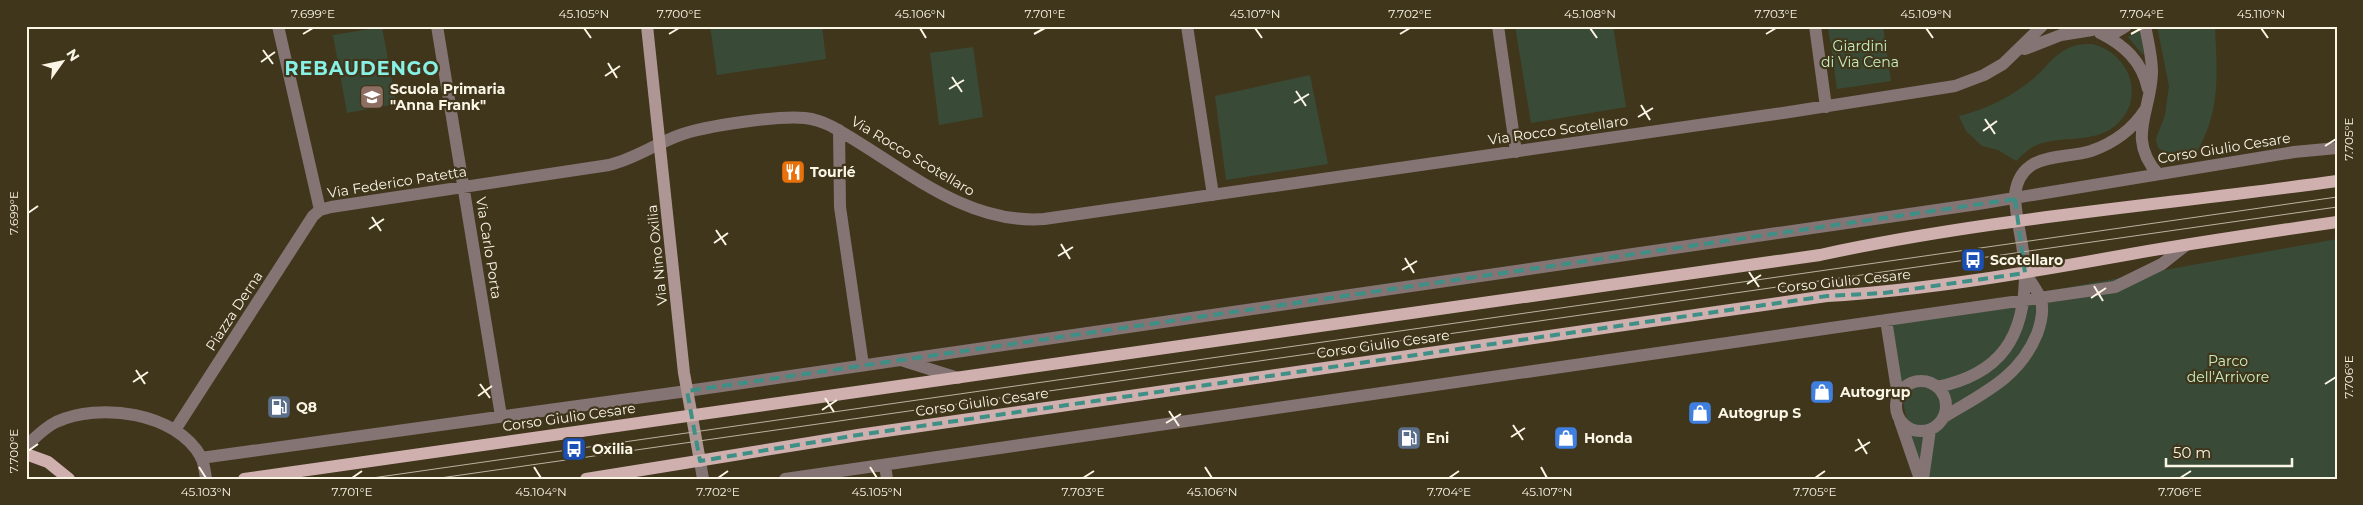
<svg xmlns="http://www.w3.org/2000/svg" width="2363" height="505" viewBox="0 0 2363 505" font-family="Montserrat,sans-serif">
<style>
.green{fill:#394b37}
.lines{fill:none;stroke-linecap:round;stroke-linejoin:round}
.street{stroke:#847473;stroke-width:12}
.secondary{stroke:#ae9695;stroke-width:12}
.primary{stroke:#cfb0ae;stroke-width:12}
.tram{stroke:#b9b39f;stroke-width:1}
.marked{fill:none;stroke:#3e8f86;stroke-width:4;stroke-dasharray:10 6;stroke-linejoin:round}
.ticks{fill:none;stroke:#faf5e5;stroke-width:2}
.labels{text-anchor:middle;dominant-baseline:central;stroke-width:4.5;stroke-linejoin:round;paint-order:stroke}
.park-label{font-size:14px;fill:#c7efc1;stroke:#40361c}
.poi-label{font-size:14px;font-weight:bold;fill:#faf5e5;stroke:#40361c;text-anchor:start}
.street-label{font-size:14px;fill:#faf5e5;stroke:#40361c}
.district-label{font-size:19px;font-weight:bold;letter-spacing:1px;fill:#87f1e6;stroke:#40361c}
.neatline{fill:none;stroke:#faf5e5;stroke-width:2}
.ticks-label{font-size:12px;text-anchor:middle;fill:#faf5e5}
</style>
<rect width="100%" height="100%" fill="#40361c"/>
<!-- green -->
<path class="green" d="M710,26H822L826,59L717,75Z
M1515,26H1613L1626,107L1531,123Z
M1828,26H1883L1891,81L1837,89Z
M2157,26H2215C2217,73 2221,108 2198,150L2167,153L2158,148L2156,139L2165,115L2169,86Z
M382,27L396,104L347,113L333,35Z
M2140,28L2144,54H2142L2128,37Z
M2092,44C2130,53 2147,99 2115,126C2093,144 2061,135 2037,145C2029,148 2022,156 2016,161L1998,150L1982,146L1966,131L1959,116C1984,110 2008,98 2028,83C2052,65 2057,43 2092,44Z
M973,47L983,117L939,125L930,53Z
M1310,75L1328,164L1226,180L1215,96Z
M2337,239V479H1919L1886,320Z"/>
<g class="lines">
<!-- street -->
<path class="street" d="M278,26L320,210
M437,26L501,416
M1187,26L1213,195
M1498,26L1516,152
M1815,26L1826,107
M2145,26C2148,41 2152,57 2152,72C2151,113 2126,138 2158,174
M2100,33C2124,45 2142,61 2148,89
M2100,33L2116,32L2126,26
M2025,49L2061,35L2092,30
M839,130L840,207L863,365
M1886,320L1898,396
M904,361L958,378
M1896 406a25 25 0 1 1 50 0a25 25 0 1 1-50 0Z
M1937,387C2001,374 2025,337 2025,273C2025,247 2015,220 2015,194C2021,151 2061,160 2091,151C2114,143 2132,130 2145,110
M1944,417C1983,393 2019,378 2037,334C2041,323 2044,311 2041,300C2038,291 2030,281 2025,273
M1900,421L1920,479
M175,430L313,216L320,210L331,207L609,165C635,159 655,144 680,135C705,126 779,115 805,118C814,119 823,122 831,126C899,163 962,225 1044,219L1783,113L1955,86L1984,75L2003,64L2042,26
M26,446C36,437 44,428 56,422C99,402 176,412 201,457C204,463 205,472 206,479
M201,458L687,391L1978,204L2294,152L2337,148
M700,461L703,479
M885,465L887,479
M785,479L2115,287L2162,264L2186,245
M1923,479L1930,430"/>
<!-- secondary -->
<path class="secondary" d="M647,26L684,373L700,461"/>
<!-- primary -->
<path class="primary" d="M26,454L48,462L69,479
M244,479L1820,255C1990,218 2165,205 2337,181
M586,479L858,435L1827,296C1929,290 2030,272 2131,254C2199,242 2268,232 2337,222"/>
<!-- tram -->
<path class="tram" d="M365,479L2337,197
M433,479L2337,207"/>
</g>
<!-- marked area -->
<path class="marked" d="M2015,199L2025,273L1884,293L1827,296L858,435L700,461L687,391Z"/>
<!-- ticks -->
<path class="ticks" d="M584,28L591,38M920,28L926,38M1255,28L1262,38M1590,28L1597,38M1926,28L1933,38M2261,28L2268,38M303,34L313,28M669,34L679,28M1034,34L1045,28M1400,34L1410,28M1766,34L1776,28M2131,34L2142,28M263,50L273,64M261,62L275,52M608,63L617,78M605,76L620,66M952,77L962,92M949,89L964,80M1296,91L1306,106M1294,103L1309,94M1641,105L1650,120M1638,117L1653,108M1985,119L1995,134M1983,131L1997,121M2325,146L2336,139M28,213L38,206M372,217L381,231M369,229L384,219M716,230L726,245M714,243L728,233M1061,244L1070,259M1058,256L1073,247M1405,258L1414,273M1402,270L1417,261M1749,272L1759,287M1747,284L1761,275M2094,286L2103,301M2091,298L2106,288M136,370L145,384M133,382L148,372M480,384L490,398M2325,384L2336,377M478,396L492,386M825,398L834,412M822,410L837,400M1169,411L1179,426M1166,423L1181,414M1513,425L1523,440M1511,437L1525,428M1858,439L1867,454M28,451L38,444M1855,451L1870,442M199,467L206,478M534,467L541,478M870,467L877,478M1205,467L1212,478M1541,467L1547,478M352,478L362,471M718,478L728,471M1083,478L1094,471M1449,478L1459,471M1815,478L1825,471M2180,478L2191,471"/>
<!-- icons -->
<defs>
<symbol id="school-square" viewBox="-11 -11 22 22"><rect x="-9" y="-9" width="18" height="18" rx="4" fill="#8d6e63" stroke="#40361c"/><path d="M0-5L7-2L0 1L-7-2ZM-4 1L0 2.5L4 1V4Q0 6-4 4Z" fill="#fff"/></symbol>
<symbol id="restaurant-square" viewBox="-11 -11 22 22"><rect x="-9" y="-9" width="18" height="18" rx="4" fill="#e8710a" stroke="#40361c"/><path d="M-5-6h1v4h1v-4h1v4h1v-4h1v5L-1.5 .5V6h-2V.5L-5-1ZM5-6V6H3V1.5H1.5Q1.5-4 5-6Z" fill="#fff"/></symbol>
<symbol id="bus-square" viewBox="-11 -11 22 22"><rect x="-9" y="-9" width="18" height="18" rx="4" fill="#1a4fb4" stroke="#40361c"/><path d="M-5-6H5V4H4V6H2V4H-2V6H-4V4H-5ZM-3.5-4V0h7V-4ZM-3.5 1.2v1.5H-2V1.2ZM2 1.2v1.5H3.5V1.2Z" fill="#fff"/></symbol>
<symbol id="shop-square" viewBox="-11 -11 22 22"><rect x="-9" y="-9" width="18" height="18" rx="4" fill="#3f7fe0" stroke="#40361c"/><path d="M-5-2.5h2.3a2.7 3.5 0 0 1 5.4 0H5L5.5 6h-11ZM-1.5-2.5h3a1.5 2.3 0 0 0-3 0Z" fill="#fff"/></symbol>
<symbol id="fuel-square" viewBox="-11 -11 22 22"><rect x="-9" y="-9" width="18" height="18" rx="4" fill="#5c6f8a" stroke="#40361c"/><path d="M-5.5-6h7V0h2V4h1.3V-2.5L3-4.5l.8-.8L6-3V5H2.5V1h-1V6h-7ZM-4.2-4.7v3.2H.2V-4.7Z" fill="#fff"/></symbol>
</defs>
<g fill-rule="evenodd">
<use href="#school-square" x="358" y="83" width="28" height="28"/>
<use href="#restaurant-square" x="779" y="158" width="28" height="28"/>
<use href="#bus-square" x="1959" y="246" width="28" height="28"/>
<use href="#shop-square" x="1808" y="378" width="28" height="28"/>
<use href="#fuel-square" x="265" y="393" width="28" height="28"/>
<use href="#shop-square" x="1686" y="399" width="28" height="28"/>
<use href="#fuel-square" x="1395" y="424" width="28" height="28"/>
<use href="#shop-square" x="1552" y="424" width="28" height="28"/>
<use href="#bus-square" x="560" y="435" width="28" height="28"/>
</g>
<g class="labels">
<!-- park labels -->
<g class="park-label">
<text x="1860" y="46">Giardini<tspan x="1860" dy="16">di Via Cena</tspan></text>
<text x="2228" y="361">Parco<tspan x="2228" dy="16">dell'Arrivore</tspan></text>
</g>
<!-- poi labels -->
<g class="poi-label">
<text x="390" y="89">Scuola Primaria<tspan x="390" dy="16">"Anna Frank"</tspan></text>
<text x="810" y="172">Tourlé</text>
<text x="1990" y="260">Scotellaro</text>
<text x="1840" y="392">Autogrup</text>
<text x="296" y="407">Q8</text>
<text x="1718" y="413">Autogrup S</text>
<text x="1426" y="438">Eni</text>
<text x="1584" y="438">Honda</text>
<text x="592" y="449">Oxilia</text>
</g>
<!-- street labels -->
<g class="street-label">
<text transform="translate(1558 130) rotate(-8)">Via Rocco Scotellaro</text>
<text transform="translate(2224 148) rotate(-9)">Corso Giulio Cesare</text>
<text transform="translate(913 156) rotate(31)">Via Rocco Scotellaro</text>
<text transform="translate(397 182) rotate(-9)">Via Federico Patetta</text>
<text transform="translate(489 248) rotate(81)">Via Carlo Porta</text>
<text transform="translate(657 255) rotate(-96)">Via Nino Oxilia</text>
<text transform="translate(1844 281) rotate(-6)">Corso Giulio Cesare</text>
<text transform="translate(234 311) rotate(-57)">Piazza Derna</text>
<text transform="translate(1383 344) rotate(-8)">Corso Giulio Cesare</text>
<text transform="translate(982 402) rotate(-8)">Corso Giulio Cesare</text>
<text transform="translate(569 417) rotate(-8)">Corso Giulio Cesare</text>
</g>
<!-- district labels -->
<g class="district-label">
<text x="362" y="68">REBAUDENGO</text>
</g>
</g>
<!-- border -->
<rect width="2363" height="505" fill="none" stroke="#40361c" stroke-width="55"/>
<!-- north arrow -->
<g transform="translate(62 62) rotate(57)" stroke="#40361c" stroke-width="4" paint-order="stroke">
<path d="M0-4L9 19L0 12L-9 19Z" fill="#faf5e5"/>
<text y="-8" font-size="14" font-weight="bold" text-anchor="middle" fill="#faf5e5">N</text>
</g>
<!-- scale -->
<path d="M2166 458v8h126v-8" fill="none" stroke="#faf5e5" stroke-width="2.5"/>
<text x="2173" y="458" font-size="15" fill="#faf5e5" stroke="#40361c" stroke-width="4" paint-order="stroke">50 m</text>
<rect x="28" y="28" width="2308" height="450" class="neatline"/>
<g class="ticks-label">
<text x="313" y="18">7.699°E</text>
<text x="584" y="18">45.105°N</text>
<text x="679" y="18">7.700°E</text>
<text x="920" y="18">45.106°N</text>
<text x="1045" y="18">7.701°E</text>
<text x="1255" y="18">45.107°N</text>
<text x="1410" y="18">7.702°E</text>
<text x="1590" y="18">45.108°N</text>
<text x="1776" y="18">7.703°E</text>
<text x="1926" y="18">45.109°N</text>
<text x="2142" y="18">7.704°E</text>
<text x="2261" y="18">45.110°N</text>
<text transform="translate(2349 139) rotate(-90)" y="4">7.705°E</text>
<text transform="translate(14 213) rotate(-90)" y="4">7.699°E</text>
<text transform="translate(2349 377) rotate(-90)" y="4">7.706°E</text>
<text transform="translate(14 451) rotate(-90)" y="4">7.700°E</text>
<text x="206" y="496">45.103°N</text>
<text x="352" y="496">7.701°E</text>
<text x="541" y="496">45.104°N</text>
<text x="718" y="496">7.702°E</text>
<text x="877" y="496">45.105°N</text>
<text x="1083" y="496">7.703°E</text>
<text x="1212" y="496">45.106°N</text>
<text x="1449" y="496">7.704°E</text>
<text x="1547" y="496">45.107°N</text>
<text x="1815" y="496">7.705°E</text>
<text x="2180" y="496">7.706°E</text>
</g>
</svg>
